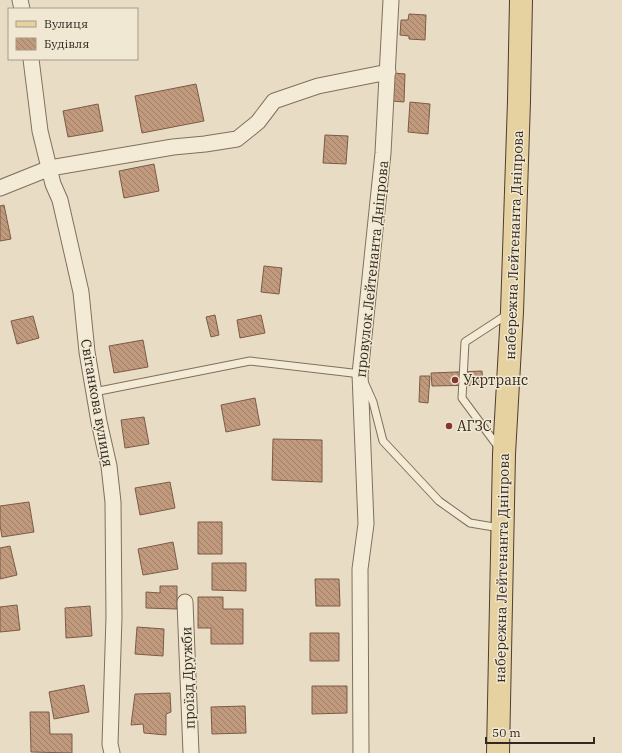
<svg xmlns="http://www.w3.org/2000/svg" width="622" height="753" viewBox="0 0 622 753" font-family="'IBM Plex Serif',serif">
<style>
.building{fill:url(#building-back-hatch);stroke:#7c5b46}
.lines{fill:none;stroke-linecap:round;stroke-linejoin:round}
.lane-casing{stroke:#806f5d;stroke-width:9}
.street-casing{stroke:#806f5d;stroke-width:17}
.primary-casing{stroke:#4e3e30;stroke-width:24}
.lane{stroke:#f4ebd6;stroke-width:7}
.street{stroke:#f4ebd6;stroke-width:15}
.primary{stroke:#e6d1a0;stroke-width:22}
.poi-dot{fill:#873435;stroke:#f0e8d2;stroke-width:1.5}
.labels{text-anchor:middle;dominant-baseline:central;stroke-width:3;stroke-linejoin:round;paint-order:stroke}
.street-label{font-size:14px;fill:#32281f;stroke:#f0e8d2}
.poi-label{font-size:14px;fill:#32281f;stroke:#f0e8d2;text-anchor:start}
</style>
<defs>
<pattern id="building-back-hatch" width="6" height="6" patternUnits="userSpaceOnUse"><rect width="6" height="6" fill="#c19a7e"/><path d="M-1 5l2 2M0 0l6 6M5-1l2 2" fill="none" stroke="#9d7e67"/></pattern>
</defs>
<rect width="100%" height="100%" fill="#e8ddc4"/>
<!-- building -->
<path class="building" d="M409,14L426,15L425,40L409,39V36L400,35L401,20H408Z
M394,73L405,74L404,102L392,101Z
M196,84L204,121L142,133L135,96Z
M410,102L430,104L428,134L408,132Z
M98,104L103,131L68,137L63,111Z
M325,135L348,136L346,164L323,163Z
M154,164L159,191L124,198L119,171Z
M4,205L11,239L0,241V206Z
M264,266L282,268L279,294L261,292Z
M215,315L219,335L211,337L206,317Z
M261,315L265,333L240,338L237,320Z
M33,316L39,338L17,344L11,321Z
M143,340L148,367L114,373L109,346Z
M482,371L483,385L432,386L431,373Z
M420,376H430L428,403L419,402Z
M255,398L260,425L226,432L221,405Z
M144,417L149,444L125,448L121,420Z
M273,439L322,440V482L272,480Z
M170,482L175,508L140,515L135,488Z
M29,502L34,532L2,537L0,525V506Z
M198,522H222V554H198Z
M173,542L178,569L143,575L138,549Z
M10,546L17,575L0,579V548Z
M212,563H246V591L212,590Z
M315,579H339L340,606H316Z
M160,586H177V609L146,608V592L160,593Z
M198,597H223V609H243V644H211V628H198Z
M17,605L20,630L0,632V607Z
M90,606L92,636L66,638L65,608Z
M137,627L164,629L163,656L135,654Z
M310,633H339V661H310Z
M84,685L89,712L54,719L49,692Z
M312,686H347V713L312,714Z
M170,693L171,712L166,714V735L144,733L143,724L131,725L135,694Z
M245,706L246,733L212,734L211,707Z
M30,712H49L50,734H72V753L31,752Z"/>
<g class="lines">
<defs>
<path id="lane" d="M365,384L373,402L383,441L439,501L470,523L500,528
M94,392L250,361L361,374
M499,448L462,398L465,342L508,314"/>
<path id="street" d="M20,0L22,9
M31,59L40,131L53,184L60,200L81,292L87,352L99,422L109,466L113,502L114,617L110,744L112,753
M0,188L50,168L173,147L205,144L237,139L258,122L274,101L318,86L388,72
M185,602L191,753
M361,753L360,569L366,524L360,374L383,153L391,0"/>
<path id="primary" d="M498,753L504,454L512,312L519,101L521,0"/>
</defs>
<!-- lane casing -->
<use href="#lane" class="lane-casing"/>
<!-- street casing -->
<use href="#street" class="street-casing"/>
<!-- primary casing -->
<use href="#primary" class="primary-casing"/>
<!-- lane -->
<use href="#lane" class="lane"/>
<!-- street -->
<use href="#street" class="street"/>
<!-- primary -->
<use href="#primary" class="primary"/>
</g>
<!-- markers -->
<g class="poi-dot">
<circle cx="455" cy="380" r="4"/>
<circle cx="449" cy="426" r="4"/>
</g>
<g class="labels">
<!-- street labels -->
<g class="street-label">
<text transform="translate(514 245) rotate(-88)">набережна Лейтенанта Дніпрова</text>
<text transform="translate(372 269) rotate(-84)">провулок Лейтенанта Дніпрова</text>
<text transform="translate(97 403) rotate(80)">Світанкова вулиця</text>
<text transform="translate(502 568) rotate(-89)">набережна Лейтенанта Дніпрова</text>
<text transform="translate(188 678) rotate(-92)">проїзд Дружби</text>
</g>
<!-- poi labels -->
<g class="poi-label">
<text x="463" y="380">Укртранс</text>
<text x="457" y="426">АГЗС</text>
</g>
</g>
<!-- legend -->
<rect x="8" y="8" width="130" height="52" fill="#f0e8d2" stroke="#a49b8a"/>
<rect x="16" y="21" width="20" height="6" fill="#e6d1a0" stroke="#a49b8a"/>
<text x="44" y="28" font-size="12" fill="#32281f">Вулиця</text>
<rect x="16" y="38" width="20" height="12" fill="url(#building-back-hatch)" stroke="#a49b8a"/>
<text x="44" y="48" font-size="12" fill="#32281f">Будівля</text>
<!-- scale -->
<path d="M486 737v6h108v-6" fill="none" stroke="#32281f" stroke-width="2"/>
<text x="492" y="737" font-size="12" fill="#32281f" stroke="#f0e8d2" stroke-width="3" paint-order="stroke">50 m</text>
</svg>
